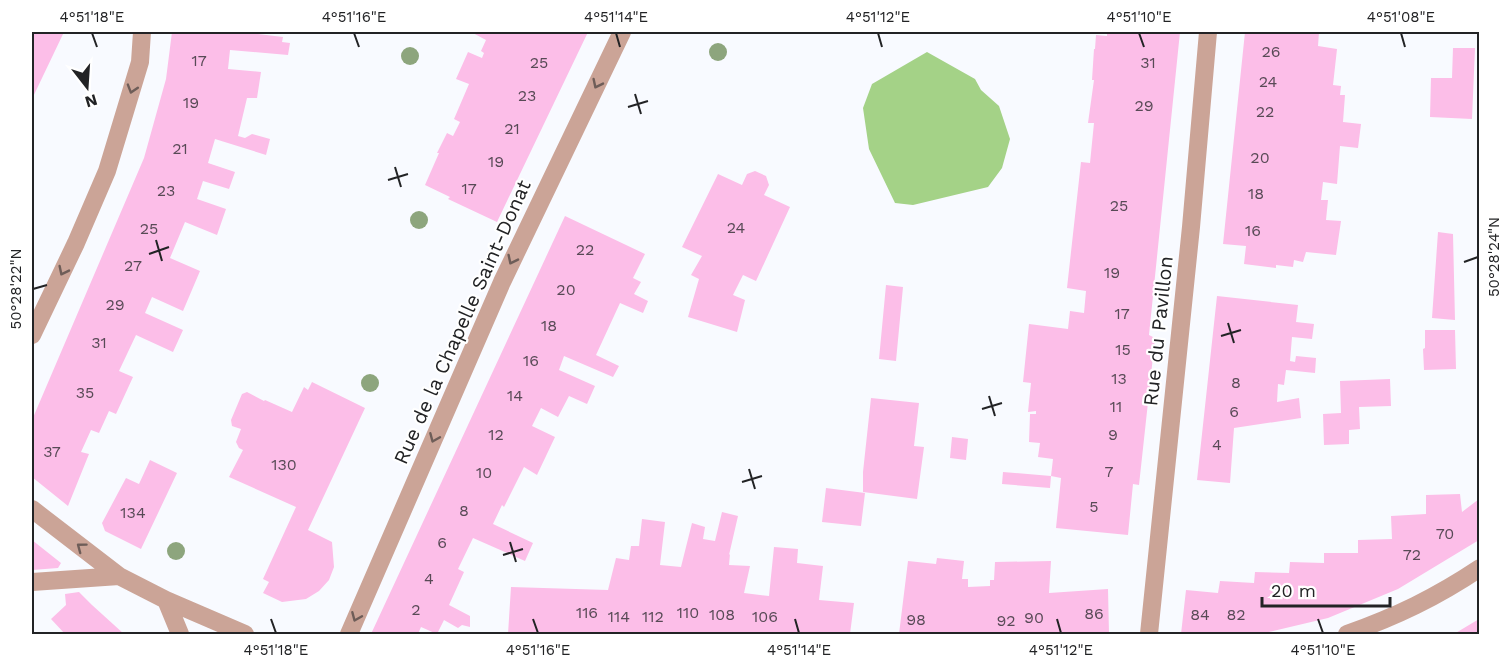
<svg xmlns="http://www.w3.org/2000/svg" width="1511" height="666" viewBox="0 0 1511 666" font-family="'Work Sans',sans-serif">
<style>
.forest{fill:#a4d287}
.building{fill:#fcbee8}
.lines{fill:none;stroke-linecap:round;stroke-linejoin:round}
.minor{stroke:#cba497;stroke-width:18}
.tree{fill:#8da57d}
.oneway{stroke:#6e5d58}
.ticks{fill:none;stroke:#222325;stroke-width:2}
.labels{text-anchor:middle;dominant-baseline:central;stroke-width:4.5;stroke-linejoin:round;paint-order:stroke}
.number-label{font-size:16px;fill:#584a56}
.street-label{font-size:20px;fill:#222325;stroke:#fff}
.neatline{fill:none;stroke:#222325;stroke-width:2}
.ticks-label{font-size:15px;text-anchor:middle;fill:#222325}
</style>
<rect width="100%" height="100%" fill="#f8faff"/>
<!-- forest -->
<path class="forest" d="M927,52L975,79L981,90L999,106L1010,139L1002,168L988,187L913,205L895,203L869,149L863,108L872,84Z"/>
<!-- building -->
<path class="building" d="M32,32H64L32,99Z
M172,32H258V34L283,37L282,42L290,43L288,55L230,50L228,69L261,72L257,98H247L238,136L245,138L252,134L270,139L266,155L215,139L208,163L235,172L229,189L203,181L197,199L226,209L217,235L185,222L170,258L200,271L183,311L152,297L145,313L183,330L173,352L136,335L119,371L133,377L116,414L109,411L99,433L91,430L81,452L89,454L68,506L32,477V420L144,158L166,79Z
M471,32H588L497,222L448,199L450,197L425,185L439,153H437L447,133L453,136L460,122L454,119L469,84L456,79L468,52L482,58L484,53L481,51L486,40Z
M1107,32H1180L1149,335L1155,338L1139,485L1133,484L1128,535L1056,528L1061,478L1051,476L1053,459L1038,457L1040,443L1029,442L1030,414H1036V411L1028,412L1031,383L1023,382L1029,324L1068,329L1070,311L1084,313L1086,291L1067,288L1081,162L1090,163L1094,123H1088L1094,80H1092L1094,49H1095L1096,35L1107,36Z
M1245,32H1319L1318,46L1337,49L1333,85L1341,86L1340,95H1345L1343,122L1361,124L1358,148L1340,146L1337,184L1323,182L1321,200H1328L1326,220L1341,221L1336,255L1306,252L1303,262L1294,260L1293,267L1276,265V268L1244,264L1246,246L1223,244Z
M1453,48H1475L1472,119L1430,117L1431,78H1452Z
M755,171L766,176L769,185L764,195L790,207L756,281L743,275L733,295L745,300L737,332L688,317L699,279L691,275L702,256L682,247L718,174L742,185L747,174Z
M565,216L645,254L633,278L641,282L634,294L648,301L643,313L620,303L596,355L619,366L613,377L564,356L559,370L595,386L587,404L569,396L558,417L541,408L532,426L555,437L537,475L524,467L504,507L502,505L493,524L533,543L525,561L473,538L458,569L464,572L449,605L470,616V627L462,625L458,628L444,620L437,634L421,627L418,634H371Z
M1438,232L1453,234L1455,320L1432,318Z
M886,285L903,287L896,361L879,359Z
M1217,296L1298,305L1296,322L1314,324L1312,339L1292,337L1290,361L1295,362L1296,356L1316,358L1315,373L1286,370L1284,385L1278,384L1277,402L1299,398L1301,418L1234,428L1230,483L1197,480Z
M1425,330H1455L1456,369L1424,370L1423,349L1425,348Z
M1390,379L1391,406L1359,407L1360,429L1349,430V444L1324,445L1323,414L1341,413L1340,381Z
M312,382L365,408L308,530L332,542L334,567L329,580L319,591L306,599L282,602L263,593L269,582L263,579L296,507L229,477L243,450L239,448L236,442L241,429L232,426L231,420L242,394L247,392L264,401L265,400L292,412L304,387L308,390Z
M871,398L919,403L914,446L924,447L917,499L863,492V472Z
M952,437L968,439L966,460L950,458Z
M150,460L177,473L141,549L105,531L102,523L126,478L139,484Z
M1003,472L1051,476L1050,488L1002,484Z
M826,488L865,493L861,526L822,522Z
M1460,494L1462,512L1479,499V540L1398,589L1328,618L1260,634H1181L1186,590L1218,593L1220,581L1254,583L1255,572L1289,573L1290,562L1324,563V553H1358V540L1392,539L1391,516L1426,514V495Z
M722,512L738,516L729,555L730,554L729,565L750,566L744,593L769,596L774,547L798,549L797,563L823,566L819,600L854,603L850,634H508L511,587L608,590L616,558L629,560L631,546H639L642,519L665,522L660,565L681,567L692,523L705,527L703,539L715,541Z
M32,540L61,563L58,568L32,570Z
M937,558L964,561L962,579H968V587L990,586V580H994L995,562L1051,561L1049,593L1108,589L1109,634H899L908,561L936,564Z
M79,592L92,605L124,634H65L51,619L66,605L65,594Z
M1479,619V634H1454Z"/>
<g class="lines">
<!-- minor -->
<path class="minor" d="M32,335L76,243L107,171L140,62L142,32
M32,509L119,576L166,600L245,634
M32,582L119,576
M166,600L180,634
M349,634L502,282L622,32
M1149,634L1191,227L1208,32
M1347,634C1397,616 1435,598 1480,568"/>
</g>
<!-- trees -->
<g class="tree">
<circle cx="718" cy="52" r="9"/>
<circle cx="410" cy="56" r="9"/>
<circle cx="419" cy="220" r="9"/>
<circle cx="370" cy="383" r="9"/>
<circle cx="176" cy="551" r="9"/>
</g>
<!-- one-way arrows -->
<defs><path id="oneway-chevron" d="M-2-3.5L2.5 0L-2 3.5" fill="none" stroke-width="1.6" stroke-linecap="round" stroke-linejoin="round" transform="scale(1.5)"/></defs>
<g class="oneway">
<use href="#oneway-chevron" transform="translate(597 84) rotate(116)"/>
<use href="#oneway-chevron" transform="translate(132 89) rotate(107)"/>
<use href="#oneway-chevron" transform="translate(512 260) rotate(116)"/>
<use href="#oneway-chevron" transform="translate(63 271) rotate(116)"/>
<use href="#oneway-chevron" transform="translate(434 438) rotate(113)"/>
<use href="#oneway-chevron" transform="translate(81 547) rotate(-143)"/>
<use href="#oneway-chevron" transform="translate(356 617) rotate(113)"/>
</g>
<!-- ticks -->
<path class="ticks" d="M92,33L97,47M354,33L359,47M616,33L620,47M878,33L882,47M1139,33L1144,47M1401,33L1405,47M635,94L641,114M628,107L648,101M395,167L401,187M388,180L408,174M156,240L162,261M149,254L169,247M1464,262L1478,257M33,289L47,285M1228,323L1234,343M1221,336L1241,330M989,396L995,416M982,409L1002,403M749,469L755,489M742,482L762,476M510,542L516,562M503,555L523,549M271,619L276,633M533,619L538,633M795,619L799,633M1057,619L1061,633M1318,619L1323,633"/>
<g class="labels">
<!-- number labels -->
<g class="number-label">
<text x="1271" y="51">26</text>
<text x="199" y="60">17</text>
<text x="539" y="62">25</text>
<text x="1148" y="62">31</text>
<text x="1268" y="81">24</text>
<text x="527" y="95">23</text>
<text x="191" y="102">19</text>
<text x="1144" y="105">29</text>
<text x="1265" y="111">22</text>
<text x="512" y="128">21</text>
<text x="180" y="148">21</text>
<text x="1260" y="157">20</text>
<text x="496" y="161">19</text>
<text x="469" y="188">17</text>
<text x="166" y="190">23</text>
<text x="1256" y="193">18</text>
<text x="1119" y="205">25</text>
<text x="736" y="227">24</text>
<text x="149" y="228">25</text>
<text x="1253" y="230">16</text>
<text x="585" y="249">22</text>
<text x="133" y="265">27</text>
<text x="1112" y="272">19</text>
<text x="566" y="289">20</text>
<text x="115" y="304">29</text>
<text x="1122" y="313">17</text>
<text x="549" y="325">18</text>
<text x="99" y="342">31</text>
<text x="1123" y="349">15</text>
<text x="531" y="360">16</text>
<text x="1119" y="378">13</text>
<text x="1236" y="382">8</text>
<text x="85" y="392">35</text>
<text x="515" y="395">14</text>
<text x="1116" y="406">11</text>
<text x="1234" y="411">6</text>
<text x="496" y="434">12</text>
<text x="1113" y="434">9</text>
<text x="1217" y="444">4</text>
<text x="52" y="451">37</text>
<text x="284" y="464">130</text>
<text x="1109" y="471">7</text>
<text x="484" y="472">10</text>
<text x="1094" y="506">5</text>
<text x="464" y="510">8</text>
<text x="133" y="512">134</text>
<text x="1445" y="533">70</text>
<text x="442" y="542">6</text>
<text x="1412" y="554">72</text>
<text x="429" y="578">4</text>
<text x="416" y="609">2</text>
<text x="587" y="612">116</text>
<text x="688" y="612">110</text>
<text x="1094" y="613">86</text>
<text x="722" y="614">108</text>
<text x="1200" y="614">84</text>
<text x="1236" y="614">82</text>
<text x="619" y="616">114</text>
<text x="653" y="616">112</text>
<text x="765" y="616">106</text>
<text x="1034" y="617">90</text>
<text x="916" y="619">98</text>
<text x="1006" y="620">92</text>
</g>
<!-- street labels -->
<g class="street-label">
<text transform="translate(462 322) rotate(-66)">Rue de la Chapelle Saint-Donat</text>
<text transform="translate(1158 331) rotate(-84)">Rue du Pavillon</text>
</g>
</g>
<!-- border -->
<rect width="1511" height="666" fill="none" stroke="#ffffff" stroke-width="66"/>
<!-- north arrow -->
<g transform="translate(87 87) rotate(163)" stroke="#ffffff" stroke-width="4.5" paint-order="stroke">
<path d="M0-4.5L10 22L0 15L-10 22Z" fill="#222325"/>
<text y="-9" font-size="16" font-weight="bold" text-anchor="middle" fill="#222325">N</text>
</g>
<!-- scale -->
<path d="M1262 597v9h128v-9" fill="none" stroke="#222325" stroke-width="3"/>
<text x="1271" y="597" font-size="18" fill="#222325" stroke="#ffffff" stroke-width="4.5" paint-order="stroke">20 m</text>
<rect x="33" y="33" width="1445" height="600" class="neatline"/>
<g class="ticks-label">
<text x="92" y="22">4°51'18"E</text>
<text x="354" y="22">4°51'16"E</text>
<text x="616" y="22">4°51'14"E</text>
<text x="878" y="22">4°51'12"E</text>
<text x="1139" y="22">4°51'10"E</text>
<text x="1401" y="22">4°51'08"E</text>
<text transform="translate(1494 257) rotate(-90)" y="5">50°28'24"N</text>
<text transform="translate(16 289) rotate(-90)" y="5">50°28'22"N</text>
<text x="276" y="655">4°51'18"E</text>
<text x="538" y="655">4°51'16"E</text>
<text x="799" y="655">4°51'14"E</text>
<text x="1061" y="655">4°51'12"E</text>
<text x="1323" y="655">4°51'10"E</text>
</g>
</svg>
